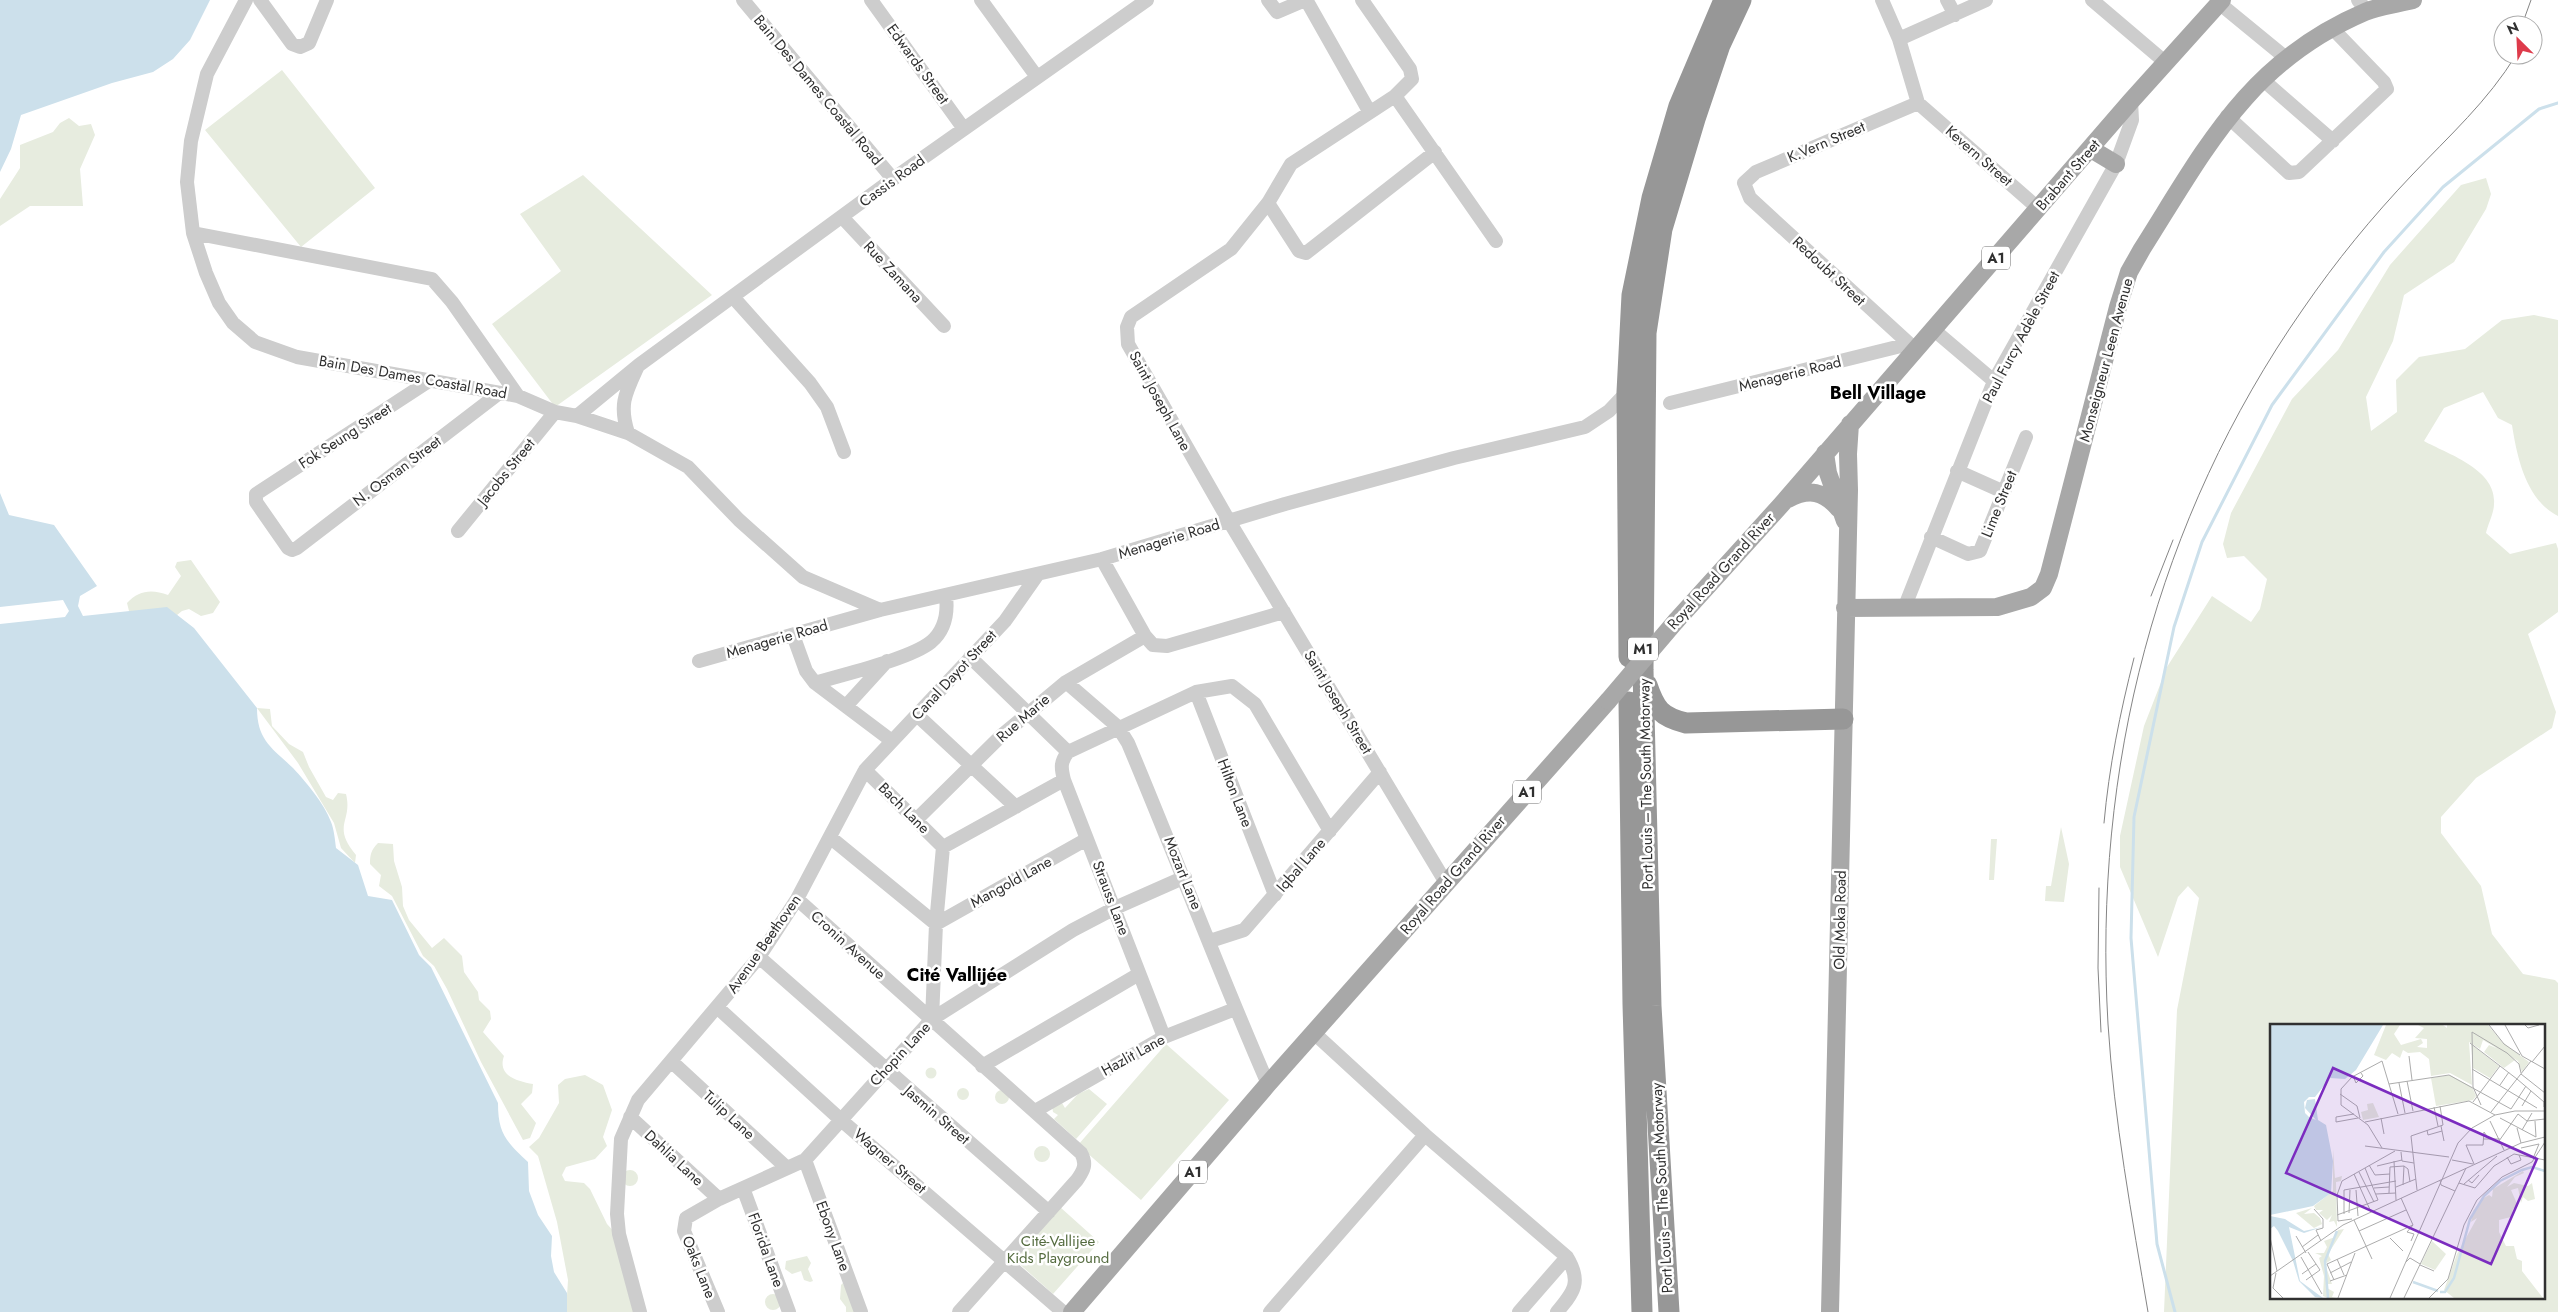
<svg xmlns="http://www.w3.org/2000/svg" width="2558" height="1312" viewBox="0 0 2558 1312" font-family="Jost,sans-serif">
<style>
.green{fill:#e7ecdf;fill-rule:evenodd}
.water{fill:#cce0eb}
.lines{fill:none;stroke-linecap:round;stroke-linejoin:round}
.stream{stroke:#cce0eb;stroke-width:3}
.minor{stroke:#cdcdcd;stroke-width:14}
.major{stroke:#a8a8a8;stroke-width:18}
.highway{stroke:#979797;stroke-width:21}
.tram{stroke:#858585;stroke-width:1}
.major-bridge{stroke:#a8a8a8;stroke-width:18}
.labels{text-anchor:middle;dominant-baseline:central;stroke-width:5;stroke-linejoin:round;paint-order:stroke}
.shield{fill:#fff;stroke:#6e6e6e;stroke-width:1}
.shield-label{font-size:14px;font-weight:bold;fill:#303030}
.street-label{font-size:15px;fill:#303030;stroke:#fff}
.park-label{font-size:15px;fill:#546b3f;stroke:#fff}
.quarter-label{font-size:18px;font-weight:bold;fill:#000;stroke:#fff}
.inset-river{fill:none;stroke:#cce0eb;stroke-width:2.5}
.inset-road{fill:none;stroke:#acacac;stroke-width:1}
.view{fill:#7b2cbf;fill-opacity:0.15;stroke:#7b2cbf;stroke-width:2.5}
.inset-edge{fill:none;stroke:#303030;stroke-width:2.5}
</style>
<rect width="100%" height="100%" fill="#fff"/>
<!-- green -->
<path class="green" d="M282,70L375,188L301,247L205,130Z
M69,118L79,126L91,124L95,135L80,169L83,206H30L0,226V199L20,168V145L53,132L60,123Z
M583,175L712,295L555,407L492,324L561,271L520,214Z
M2486,178L2491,194L2486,209L2454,262L2404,295L2393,341L2366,397L2371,431L2397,412L2396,380L2419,357L2465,349L2502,320L2534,315L2558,320V516C2526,500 2517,457 2512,425L2498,418L2483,392L2444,408L2424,441C2447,454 2497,469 2494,504C2494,513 2488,524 2486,533L2510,554L2556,543L2558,549V612L2528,634L2556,712L2552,728L2476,778L2441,817V833L2481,886L2492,934L2523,974L2555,980L2558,983V1312H2164L2177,1010L2199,898L2188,886L2178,897L2158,957L2120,867V836L2144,726L2167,667L2212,596L2251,622L2260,609L2267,579L2244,556L2227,558L2223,544L2231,513L2292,399L2338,350L2390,265L2461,185ZM2272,1026H2544V1298H2272Z
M191,560L220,602L213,613L201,616L189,609L182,611L161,628L131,619L127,603C139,590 152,589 168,595L181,576L175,567L177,562Z
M257,708L270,709L272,726L289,744L303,752L309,767L326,797L333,800L338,793L346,794C353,822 331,825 356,855L355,863L341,848L334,823L298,763Z
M2061,827L2069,864L2064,902L2045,901L2046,886H2051Z
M1991,839H1997L1994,880H1989Z
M378,843L393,844L394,861L402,887L403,906L409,920L432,948L444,938L462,956L464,972L478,992L479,1000L490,1011L491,1019L483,1032L504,1056C497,1076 517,1081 533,1084L532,1093L521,1104L536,1123L530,1138L523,1140L481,1062L447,989L434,966L423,956L392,896L379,886L381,875L370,864C370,855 371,850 378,843Z
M1166,1044L1229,1100L1141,1200L1078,1145Z
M925.5 1073a5.5 5.5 0 1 1 11 0a5.5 5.5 0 1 1-11 0Z
M585,1075L603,1085L612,1110L603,1137L607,1146L595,1159L566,1167L562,1175L565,1181L584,1183L590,1189L607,1224L617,1235L638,1312H566L568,1280L557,1222L538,1156L529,1147L539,1138L559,1103L558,1085L565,1079Z
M957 1094a6 6 0 1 1 12 0a6 6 0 1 1-12 0Z
M1089,1089L1107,1104L1076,1139L1054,1119L1058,1115L1053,1112L1052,1106L1062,1103L1065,1108L1078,1094Z
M995 1097a7 7 0 1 1 14 0a7 7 0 1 1-14 0Z
M1034 1154a8 8 0 1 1 16 0a8 8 0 1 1-16 0Z
M622 1178a8 8 0 1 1 16 0a8 8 0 1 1-16 0Z
M1060,1207L1099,1242L1053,1294L1015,1260Z
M807,1256L811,1263L808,1269L813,1281L810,1282L804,1280L801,1271L792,1274L785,1269L786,1261Z
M843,1283L856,1312H846V1307L840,1299L841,1285Z
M765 1302a8 8 0 1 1 16 0a8 8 0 1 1-16 0Z"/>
<!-- water -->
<path class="water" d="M0,0H210L190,40L173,59L153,72L112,83L21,115L11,149L0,172Z
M0,493L9,515L54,525L97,586L80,596L78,606L83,616L167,607L194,628L257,708C257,740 272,748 293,768C306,782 324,803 331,822C334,829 335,840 336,848L358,865L368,896L392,900L419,955L431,967L498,1103C498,1134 506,1141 528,1162L529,1191L538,1215L552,1236L551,1256L554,1272L567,1293V1312H0V624L65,617L69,611L63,600L0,607Z"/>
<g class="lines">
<!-- stream -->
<path class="stream" d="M2175,1312L2157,1244L2131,938L2134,817L2174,627L2202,542L2272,405L2384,252L2443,187L2539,109L2558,103"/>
<!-- minor -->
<path class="minor" d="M246,0L207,74L191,141L187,182L193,233L206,273L219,303L233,323L255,342L297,357L518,396L555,412L577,416L628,433L688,467L739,520L803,577L880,610
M260,0L292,44L300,47L309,43L327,0
M743,0L893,179
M871,0L964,129
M981,0L1037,77
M1268,0L1277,12L1305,0L1308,3L1369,111
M1362,0L1410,69L1412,79L1395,96L1291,164L1268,203L1231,249L1131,317L1127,327L1128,344L1229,521L1446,883
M1882,0L1899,39L1918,103
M1947,0L1955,15
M2092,0L2165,62
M2358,0L2367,11
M2219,3L2286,58
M1899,39L1986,0
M2262,79L2333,141
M1395,96L1496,241
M1918,103L2039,209
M2227,116L2289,173L2299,172L2387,89L2384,82L2332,28
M1268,203L1299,251L1306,253L1435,152
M842,217L944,326
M193,233L432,279L452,302L518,396
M733,297L810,383L827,407L844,452
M1934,330L1994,381
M1915,349L1750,198L1744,183L1756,172L1918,103
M429,381L256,494V502L288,548L292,550L297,548L498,394
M1670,403L1909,344
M577,416L639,365L893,179L1147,0
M628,433C619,405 625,394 637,368
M1957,471L2004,492
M458,531L555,412
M1931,537L1968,554L1980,551L2026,437
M1102,559L1145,636L1153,645L1167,646L1284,612
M1905,606L1994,381L2116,164L2132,120L2131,101
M793,635L806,671L815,683L892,741
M970,657L1068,752
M699,661L880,610L1102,559L1285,504L1454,458L1585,427L1609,411L1627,392
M1066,682L1118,727L1128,743C1176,857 1219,972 1268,1084
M815,683C844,674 910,659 931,642C945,630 948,613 946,596
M1196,692L1275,895
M846,706L887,661
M917,715L1016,807
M865,770L943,847
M916,820L1001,736L1066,682L1145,636
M831,838L936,924L1087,839
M943,847L1064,780
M797,899L1081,1153C1087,1164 1084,1170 1077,1180L959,1312
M1210,941L1244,930L1380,772
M759,957L1049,1212
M718,1008L841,1120L1063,1312
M932,1019L936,924L943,847
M1314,1033L1425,1135L1567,1257C1582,1282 1574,1292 1557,1312
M1164,1037L1064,780C1061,768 1060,762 1068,752L1196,692L1232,686L1255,704L1330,831
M671,1061L787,1168
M982,1066L1139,974
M1035,1111L1164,1037L1235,1009
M630,1117L719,1199
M805,1160L861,1312
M743,1188L789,1312
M640,1312L619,1234L617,1214L621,1139L638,1100L759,957L797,899L865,770L1005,621L1038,574
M718,1312L684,1231L686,1218L719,1199L805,1160L932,1019L1073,930L1115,908L1185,877
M1270,1312L1425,1135
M1519,1312L1567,1257"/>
<!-- major -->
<path class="major" d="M2091,149L2116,164
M1825,453L1828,473L1845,521
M1788,499C1809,488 1824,491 1839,509
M1845,608L1997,607L2031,597L2043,588L2049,574L2118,307L2129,272L2142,249C2206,148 2248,62 2365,12C2379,6 2397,4 2413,0
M1676,621L1781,505L2131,101L2222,0
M1072,1312L1268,1084L1608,701
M1830,1312L1849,490L1848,454L1850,424"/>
<!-- highway -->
<path class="highway" d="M1629,657L1627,392L1632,295L1652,198L1679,106L1724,0
M1647,685C1655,709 1661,717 1686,723L1843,719
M1629,702L1633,1004L1642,1312
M1669,1312L1651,1006L1643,670L1646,333L1662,229L1695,119L1720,45L1741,0"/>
<!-- tram -->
<path class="tram" d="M2522,25L2531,0
M2151,596L2173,540
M2104,823C2109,767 2120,713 2134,658
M2099,888L2098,968L2101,1032
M2148,1312C2132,1217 2114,1120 2108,1024C2093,768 2156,520 2303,309C2336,261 2372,217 2412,175C2449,136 2488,101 2516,55"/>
<!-- major-bridge -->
<path class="major-bridge" d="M1608,701L1676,621"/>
</g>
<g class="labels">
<!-- shield labels -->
<g class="shield">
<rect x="1982" y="246.5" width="28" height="23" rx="4"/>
<rect x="1628" y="637.5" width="30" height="23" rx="4"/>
<rect x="1513" y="780.5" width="28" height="23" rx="4"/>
<rect x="1179" y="1160.5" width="28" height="23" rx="4"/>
</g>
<g class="shield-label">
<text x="1996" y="258">A1</text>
<text x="1643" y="649">M1</text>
<text x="1527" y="792">A1</text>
<text x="1193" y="1172">A1</text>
</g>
<!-- street labels -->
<g class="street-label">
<text transform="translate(918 64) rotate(54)">Edwards Street</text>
<text transform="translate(818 90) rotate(50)">Bain Des Dames Coastal Road</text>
<text transform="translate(1826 142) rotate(-23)">K.Vern Street</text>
<text transform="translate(1979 156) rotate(41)">Kevern Street</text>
<text transform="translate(2068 175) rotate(-49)">Brabant Street</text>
<text transform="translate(892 181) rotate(-36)">Cassis Road</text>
<text transform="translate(1829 271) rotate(43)">Redoubt Street</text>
<text transform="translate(893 272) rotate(47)">Rue Zamana</text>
<text transform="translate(2021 337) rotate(-62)">Paul Furcy Adèle Street</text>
<text transform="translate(2106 360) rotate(-75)">Monseigneur Leen Avenue</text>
<text transform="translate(1790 374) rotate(-14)">Menagerie Road</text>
<text transform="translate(413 377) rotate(10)">Bain Des Dames Coastal Road</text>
<text transform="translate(1160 401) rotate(61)">Saint Joseph Lane</text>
<text transform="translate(345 436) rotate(-33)">Fok Seung Street</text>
<text transform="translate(397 471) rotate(-37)">N. Osman Street</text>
<text transform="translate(506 472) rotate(-51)">Jacobs Street</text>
<text transform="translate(1999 504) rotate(-68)">Lime Street</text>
<text transform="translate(1169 539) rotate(-17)">Menagerie Road</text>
<text transform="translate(1721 571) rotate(-48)">Royal Road Grand River</text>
<text transform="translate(777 639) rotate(-16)">Menagerie Road</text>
<text transform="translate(954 675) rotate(-47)">Canal Dayot Street</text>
<text transform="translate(1338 702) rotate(59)">Saint Joseph Street</text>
<text transform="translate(1023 718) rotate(-41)">Rue Marie</text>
<text transform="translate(1646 784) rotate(-91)">Port Louis – The South Motorway</text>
<text transform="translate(1235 793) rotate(69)">Hilton Lane</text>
<text transform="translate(904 808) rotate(45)">Bach Lane</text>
<text transform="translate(1301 865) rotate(-49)">Iqbal Lane</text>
<text transform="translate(1183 873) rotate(68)">Mozart Lane</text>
<text transform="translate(1453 875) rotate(-49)">Royal Road Grand River</text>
<text transform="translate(1011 882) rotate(-29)">Mangold Lane</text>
<text transform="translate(1111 898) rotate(69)">Strauss Lane</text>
<text transform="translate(1840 920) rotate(-89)">Old Moka Road</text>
<text transform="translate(764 944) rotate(-55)">Avenue Beethoven</text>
<text transform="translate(848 945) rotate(42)">Cronin Avenue</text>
<text transform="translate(900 1054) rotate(-47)">Chopin Lane</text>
<text transform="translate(1133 1055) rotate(-29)">Hazlit Lane</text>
<text transform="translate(729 1115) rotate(43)">Tulip Lane</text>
<text transform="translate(937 1115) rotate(41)">Jasmin Street</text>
<text transform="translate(674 1158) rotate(43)">Dahlia Lane</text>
<text transform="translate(890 1161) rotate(41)">Wagner Street</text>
<text transform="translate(1662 1188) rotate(-93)">Port Louis – The South Motorway</text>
<text transform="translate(833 1236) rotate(70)">Ebony Lane</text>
<text transform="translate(766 1250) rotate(70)">Florida Lane</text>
<text transform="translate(699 1267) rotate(68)">Oaks Lane</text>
</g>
<!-- park labels -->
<g class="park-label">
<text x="1058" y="1241">Cité-Vallijee<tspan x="1058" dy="17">Kids Playground</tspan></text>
</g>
<!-- quarter labels -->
<g class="quarter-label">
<text x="1878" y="393">Bell Village</text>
<text x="957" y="975">Cité Vallijée</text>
</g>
</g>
<!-- overview -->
<g transform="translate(2270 1024)">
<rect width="275" height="275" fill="#fff"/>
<path d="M116,1H130L124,10L131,21L151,15L153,19L147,23L157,24V15L145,14L154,4L148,1H173L177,4V1H218L232,18L259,38L252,48L248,37L213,16L210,25L199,18L202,61L180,49L161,52L159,35L150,28L138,29L133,26L130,34L122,29L116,36L104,31ZM201,20L229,42L220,54L203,44ZM219,21L233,27L245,36L234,44L214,28ZM180,51L202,63L206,72L203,76L166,82L161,54ZM103,79L109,93L93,96L91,88L98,86L97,80ZM63,125L65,154L72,152L71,157L66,158L67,203L64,197L59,198L62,191L57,196L49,189L53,186H46L44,182L63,167ZM253,147L254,149L245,153L237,163L244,159L258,162L262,159L265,175L258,177L253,173L251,179L248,164L241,166L248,182L243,185L241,193L229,196V208L236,222H244L247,235L252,237V247L273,274H184L174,266L187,230L207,194L201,198L203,187L212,175L219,171L222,173L223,165ZM42,184L34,190L44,189L50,194L52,200L44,204L26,189ZM74,205L58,230L61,236L55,240L62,260H58L56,254L57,264L64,268L62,273L66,274H58L53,272L54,252L49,234L52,232L45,229H54L57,223L54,217L65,213L68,206ZM162,217L176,230L165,246L151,240Z" fill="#e7ecdf"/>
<path d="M0,1H113L86,46L75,55L60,54L45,73H39L34,78L35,89L39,93L46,96L35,84L37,76L45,75L48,96L56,101L63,137L61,169L43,182L0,191ZM0,192L15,195L34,207L52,203L34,209L19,203L30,257L53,274L45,273L29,257L23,237L8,207L4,202L0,205Z" fill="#cce0eb"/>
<path class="inset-river" d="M143,258L168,267M170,268H175L184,254L200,195L214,172L230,157L252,146L262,143L275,147M58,274L55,237L67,207"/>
<path class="inset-road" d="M219,1L234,20L250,31M235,1L252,32L275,45M255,1L258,4L269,1M202,8L203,63L211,81M202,8L237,29L249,40L251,49M200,19L247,55L274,78V83M139,32L142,56M262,38L275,22M202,45L267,84M251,50L275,69M83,52L86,59L93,52L91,49M137,57L143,87M129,59L135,89M119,60L179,51L241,85L256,62M230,61L239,48M70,70L87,82L90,94M203,78L230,42M252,82L261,67M164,83L168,102M221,88L261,37M84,90L66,93V98L88,94M111,94L114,110M230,94L266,113M220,97L234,126M265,97L266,113M95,98L199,77L225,91M171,102L174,117M247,104L251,119M157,106L158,111L172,107M252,106L262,89M275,113V97M213,115H230M229,117L248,90L257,97L275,95M213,121L214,108L219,115M95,122L179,133M112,124L98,101L71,81V65L82,53L112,37L128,90M251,124L269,120L264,132M131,128L132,137L144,139M237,133L241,140L251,136L249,131M182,136L203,140M124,137L126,176M204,140L196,121H213M99,141L105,151L120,150M107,142L132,136M134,142L138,145L140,158M89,148L104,178M84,150L101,188M170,156L171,161L185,167M198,156L202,159L209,151M189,159L205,164L224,142L244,130L275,136M194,160L227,132M133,161L134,142M126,163L146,155M104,164L119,163M86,166L88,192M147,166L141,112L173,101L170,82M119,169L120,143L134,142M106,170L126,169M131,174L143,201L137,208L144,210L141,217M44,185L53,195V204L46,206L51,217M79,189L80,166M74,190V166L126,157M67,191L108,176L95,144M82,195L68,197L67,171L72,157L125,127M84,196L102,235M89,207L136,186M26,212L36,229M0,213L7,247M120,214L133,227M32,223L48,211M31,233L52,270M67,235L74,251M136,238L140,234L150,240M150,241L164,247M6,249L3,264L13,274M60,249L81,238M32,250L46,240M0,252L73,201L251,119L275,113M36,256L50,246L38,228M64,256L57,240L143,201M60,257L77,251M68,274L85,229M120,274L188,119L202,104L225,91L245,87H275M134,274L196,144M159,274L178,255L194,201L207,176L232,153L262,138L275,118"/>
<path class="view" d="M63,44L267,135L221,240L16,149Z"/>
<rect width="275" height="275" class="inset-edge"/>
</g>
<!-- north arrow -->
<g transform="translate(2518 40) rotate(336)"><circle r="24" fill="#ffffff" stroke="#acacac"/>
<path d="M0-4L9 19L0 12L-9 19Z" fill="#de3b4b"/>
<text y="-8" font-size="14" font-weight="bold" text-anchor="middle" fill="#303030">N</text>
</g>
</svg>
